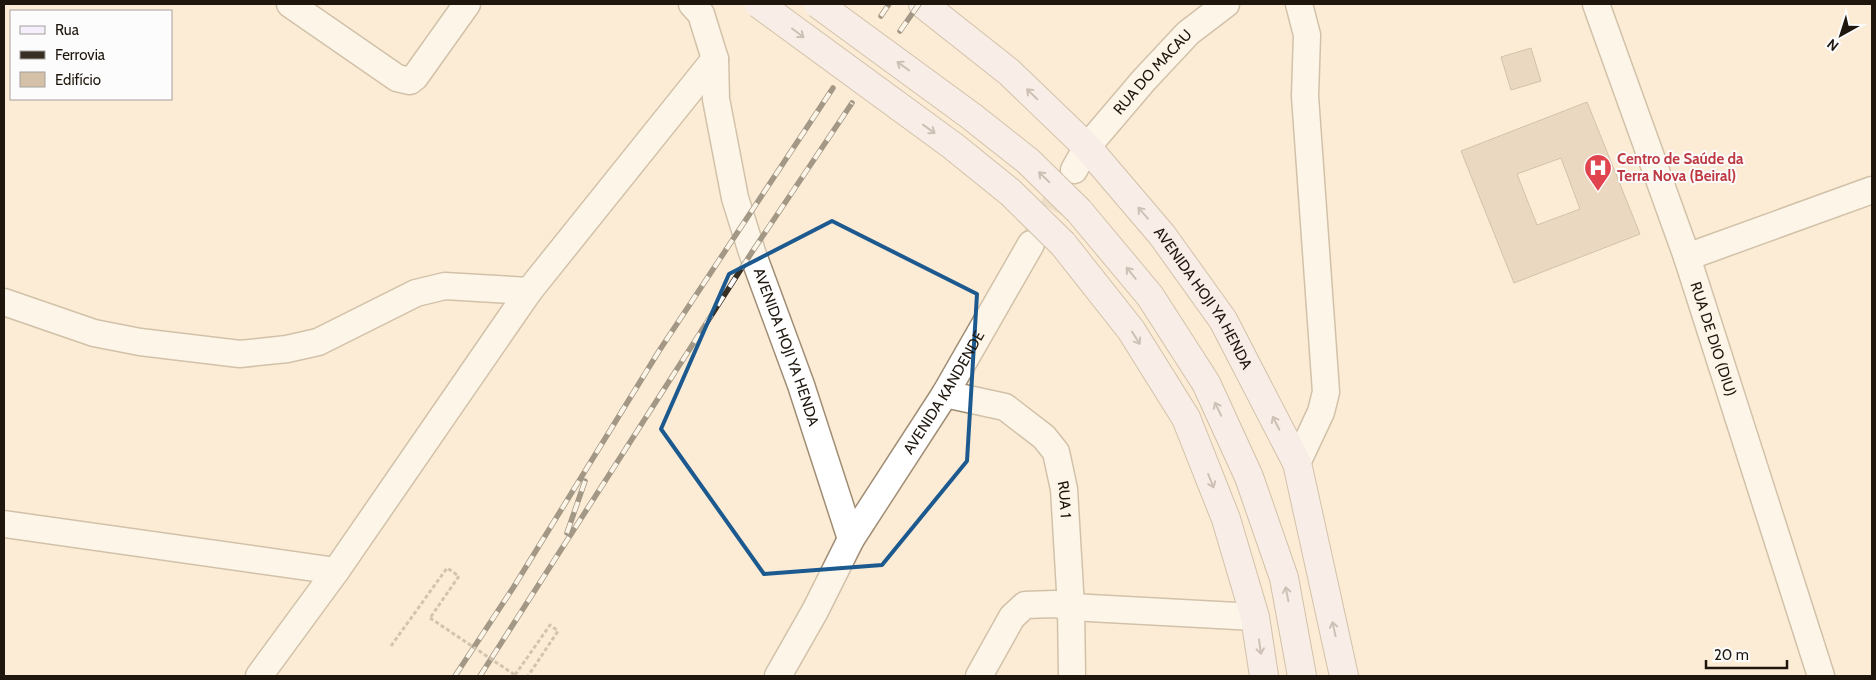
<svg xmlns="http://www.w3.org/2000/svg" width="1876" height="680" viewBox="0 0 1876 680" font-family="Cabin,sans-serif">
<style>
.building{fill:#d5c1a7;stroke:#a18e75;fill-rule:evenodd}
.lines{fill:none;stroke-linecap:round;stroke-linejoin:round}
.street-tunnel{stroke:#dbccb8;stroke-width:26;stroke-dasharray:26 13;stroke-linecap:butt}
.street-casing{stroke:#a08d74;stroke-width:29}
.secondary-casing{stroke:#a08d74;stroke-width:30}
.path{stroke:#9f9282;stroke-width:3;stroke-dasharray:4 2.5;stroke-linecap:butt}
.street{stroke:#fff;stroke-width:26}
.secondary{stroke:#f5eefc;stroke-width:28}
.rail-casing{stroke:#382f24;stroke-width:5.5}
.rail{stroke:#fcfcfc;stroke-width:4;stroke-dasharray:11;stroke-linecap:butt}
.secondary-bridge-casing{stroke:#a08d74;stroke-width:30;stroke-linecap:butt}
.path-bridge{stroke:#9f9282;stroke-width:3;stroke-dasharray:4 2.5;stroke-linecap:butt}
.secondary-bridge{stroke:#f5eefc;stroke-width:28}
.oneway{stroke:#958d91}
.marked{fill:none;stroke:#1c598f;stroke-width:4;stroke-linejoin:round}
.labels{text-anchor:middle;dominant-baseline:central;stroke-width:4;stroke-linejoin:round;paint-order:stroke}
.street-label{font-size:15px;fill:#1f170e;stroke:#fcfcfc}
.health-label{font-size:15px;font-weight:bold;fill:#be3a42;stroke:#fcfcfc;text-anchor:start}
</style>
<rect width="100%" height="100%" fill="#fcecd6"/>
<!-- building -->
<path class="building" d="M1531,48L1541,81L1511,90L1501,57Z
M1587,102L1640,234L1514,283L1461,151ZM1561,158L1580,209L1537,225L1517,174Z"/>
<g class="lines">
<!-- street-tunnel -->
<path class="street-tunnel" d="M1032,243L1071,175"/>
<defs>
<g id="street">
<path d="M290,4L397,78L410,81L415,77L467,4"/>
<path id="s1" d="M692,4L701,14L715,59L716,99L735,198L752,252L801,385L851,539"/>
<path id="s2" d="M1596,4L1687,257L1821,676"/>
<path id="s3" d="M1074,170L1087,147L1144,80L1188,33L1226,4"/>
<path d="M1687,257L1872,190"/>
<path d="M4,302L94,333L140,342L240,354L287,349L318,342L416,293L445,286L529,291"/>
<path id="s4" d="M945,394L1005,407L1044,437L1056,452L1064,489L1071,607L1072,676"/>
<path d="M1297,463L1321,412L1326,392L1305,96L1307,35L1299,4"/>
<path d="M4,524L336,571"/>
<path d="M259,676L336,571L529,291L715,59"/>
<path id="s5" d="M778,676L815,611L851,539L945,394L1031,244"/>
<path d="M979,676L1012,617L1025,605L1055,604L1071,607L1255,617"/>
</g>
<g id="secondary">
<path id="s6" d="M923,4L1009,72L1087,147L1162,235L1223,320L1297,463L1344,676"/>
<path d="M1079,211L1150,296L1206,383L1249,477L1284,578L1302,676"/>
<path d="M1063,244L1131,330L1186,418L1226,519L1255,617L1264,676"/>
</g>
</defs>
<!-- street casing -->
<use href="#street" class="street-casing"/>
<!-- secondary casing -->
<use href="#secondary" class="secondary-casing"/>
<!-- path -->
<path class="path" d="M391,646L447,568L459,576L430,618
M515,675L550,625L558,631L528,676"/>
<!-- street -->
<use href="#street" class="street"/>
<!-- secondary -->
<use href="#secondary" class="secondary"/>
<defs>
<path id="rail" d="M881,16L889,4
M900,31L919,4
M567,533L585,481
M455,676L513,588L659,351L833,88
M480,676L752,252L852,103"/>
</defs>
<!-- rail casing -->
<use href="#rail" class="rail-casing"/>
<!-- rail -->
<use href="#rail" class="rail"/>
<defs>
<path id="secondary-bridge" d="M759,4L953,146L1010,192L1063,244
M818,4L971,116L1028,161L1079,211"/>
</defs>
<!-- secondary-bridge casing -->
<use href="#secondary-bridge" class="secondary-bridge-casing"/>
<!-- path-bridge -->
<path class="path-bridge" d="M430,618L515,675"/>
<!-- secondary-bridge -->
<use href="#secondary-bridge" class="secondary-bridge"/>
</g>
<!-- one-way arrows -->
<defs><path id="oneway-shaft" d="M-6 0H5M1.5-3L5.5 0L1.5 3" fill="none" stroke-width="1.6" stroke-linecap="round" stroke-linejoin="round" transform="scale(1.25)"/></defs>
<g class="oneway">
<use href="#oneway-shaft" transform="translate(798 33) rotate(37)"/>
<use href="#oneway-shaft" transform="translate(903 66) rotate(-144)"/>
<use href="#oneway-shaft" transform="translate(1032 94) rotate(-136)"/>
<use href="#oneway-shaft" transform="translate(929 129) rotate(36)"/>
<use href="#oneway-shaft" transform="translate(1044 177) rotate(-136)"/>
<use href="#oneway-shaft" transform="translate(1143 213) rotate(-131)"/>
<use href="#oneway-shaft" transform="translate(1131 273) rotate(-129)"/>
<use href="#oneway-shaft" transform="translate(1136 338) rotate(58)"/>
<use href="#oneway-shaft" transform="translate(1218 409) rotate(-115)"/>
<use href="#oneway-shaft" transform="translate(1276 423) rotate(-117)"/>
<use href="#oneway-shaft" transform="translate(1211 481) rotate(68)"/>
<use href="#oneway-shaft" transform="translate(1287 594) rotate(-101)"/>
<use href="#oneway-shaft" transform="translate(1334 629) rotate(-102)"/>
<use href="#oneway-shaft" transform="translate(1260 647) rotate(82)"/>
</g>
<!-- marked area -->
<path d="M0 0H1876V680H0ZM832,221L977,294L967,461L882,565L764,574L661,429L729,274Z" fill="#fcecd6" fill-opacity=".55" fill-rule="evenodd"/>
<path class="marked" d="M832,221L977,294L967,461L882,565L764,574L661,429L729,274Z"/>
<!-- icons -->
<defs>
<symbol id="hospital-pin" viewBox="-11 -11 22 30"><path d="M0 17L-7.5 6A9.5 9.5 0 1 1 7.5 6Z" fill="#e0444e" stroke="#fcfcfc"/><path d="M-5-5h3v3.5h4V-5h3V5h-3V1.5h-4V5h-3Z" fill="#fff"/></symbol>
</defs>
<g fill-rule="evenodd">
<use href="#hospital-pin" x="1582" y="152" width="32" height="43"/>
</g>
<g class="labels">
<!-- street labels -->
<g class="street-label">
<text stroke="none"><textPath href="#s3" startOffset="126">RUA DO MACAU</textPath></text>
<text stroke="none"><textPath href="#s6" startOffset="409">AVENIDA HOJI YA HENDA</textPath></text>
<text stroke="none"><textPath href="#s2" startOffset="355">RUA DE DIO (DIU)</textPath></text>
<text stroke="none"><textPath href="#s1" startOffset="359">AVENIDA HOJI YA HENDA</textPath></text>
<text stroke="none"><textPath href="#s5" startOffset="329">AVENIDA KANDENDE</textPath></text>
<text stroke="none"><textPath href="#s4" startOffset="178">RUA 1</textPath></text>
</g>
<!-- health labels -->
<g class="health-label">
<text x="1617" y="159">Centro de Saúde da<tspan x="1617" dy="17">Terra Nova (Beiral)</tspan></text>
</g>
</g>
<!-- border -->
<rect width="1876" height="680" fill="none" stroke="#1f170e" stroke-width="10"/>
<!-- legend -->
<rect x="10" y="10" width="162" height="90" fill="#fcfcfc" stroke="#a4a09d"/>
<rect x="20" y="26" width="25" height="8" fill="#f5eefc" stroke="#a4a09d"/>
<text x="55" y="35" font-size="15" fill="#1f170e">Rua</text>
<rect x="20" y="51" width="25" height="8" fill="#382f24" stroke="#a4a09d"/>
<text x="55" y="60" font-size="15" fill="#1f170e">Ferrovia</text>
<rect x="20" y="72" width="25" height="15" fill="#d5c1a7" stroke="#a4a09d"/>
<text x="55" y="85" font-size="15" fill="#1f170e">Edifício</text>
<!-- north arrow -->
<g transform="translate(1841 35) rotate(219)" stroke="#fcfcfc" stroke-width="4" paint-order="stroke">
<path d="M0-4L9 19L0 12L-9 19Z" fill="#1f170e"/>
<text y="-8" font-size="14" font-weight="bold" text-anchor="middle" fill="#1f170e">N</text>
</g>
<!-- scale -->
<path d="M1706 660v8h81v-8" fill="none" stroke="#1f170e" stroke-width="2.5"/>
<text x="1714" y="660" font-size="15" fill="#1f170e" stroke="#fcfcfc" stroke-width="4" paint-order="stroke">20 m</text>
</svg>
